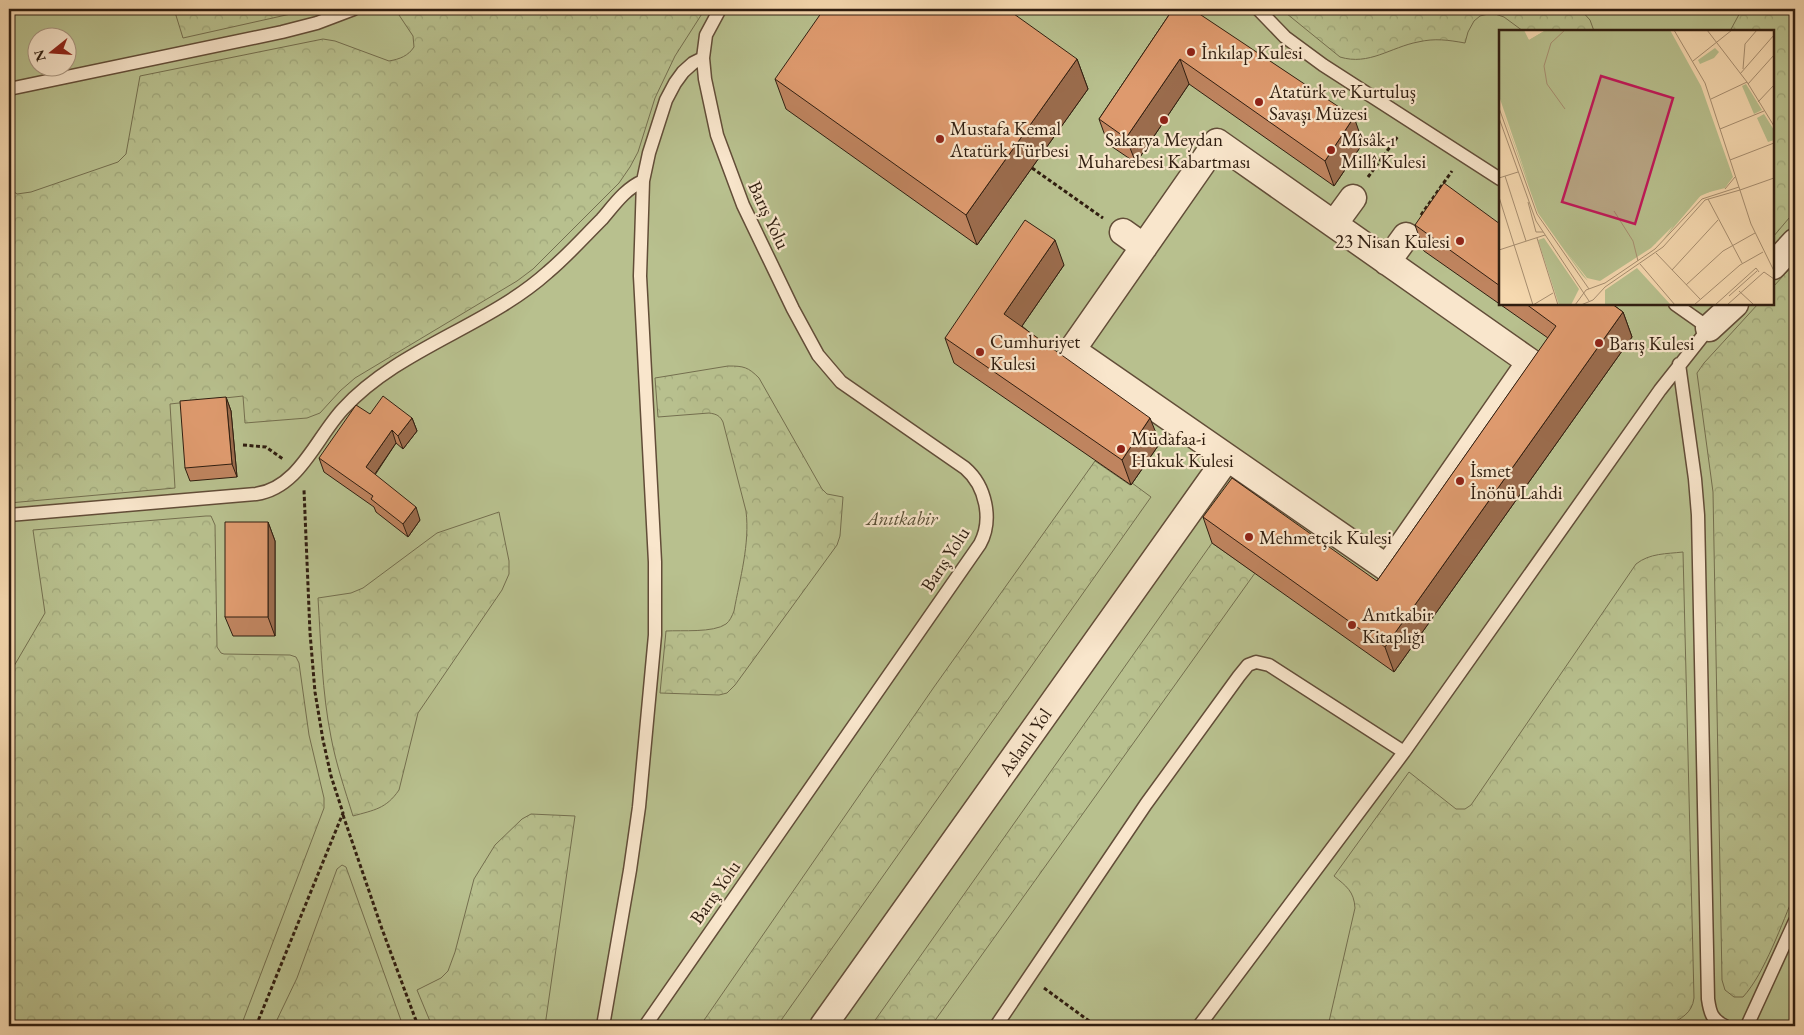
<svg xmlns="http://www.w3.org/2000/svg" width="1804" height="1035" viewBox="0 0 1804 1035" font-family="'EB Garamond',serif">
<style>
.green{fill:#b8c08e;stroke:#746f4f;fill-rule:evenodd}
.forest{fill:url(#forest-crowns);stroke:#746f4f}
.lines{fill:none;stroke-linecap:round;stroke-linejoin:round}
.lane-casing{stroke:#624d38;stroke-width:15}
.street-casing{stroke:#624d38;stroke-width:29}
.path{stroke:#301e10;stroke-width:3;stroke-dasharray:4 2.5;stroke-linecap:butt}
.lane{stroke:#f9e6cc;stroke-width:12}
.street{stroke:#f9e6cc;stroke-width:26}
.wall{fill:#bf845f;stroke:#301e10}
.shaded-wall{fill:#9b6c4d;stroke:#301e10}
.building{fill:#de9a6e;stroke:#301e10}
.poi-dot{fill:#8f2418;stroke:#f9e6cc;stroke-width:2}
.labels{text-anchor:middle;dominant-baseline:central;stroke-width:4.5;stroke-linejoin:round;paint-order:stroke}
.poi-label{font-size:19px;fill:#301e10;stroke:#f9e6cc;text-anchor:start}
.street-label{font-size:19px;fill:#301e10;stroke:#f9e6cc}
.park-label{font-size:19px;font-style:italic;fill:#594f36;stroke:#f9e6cc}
.inset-road{fill:none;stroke:#a78e70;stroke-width:1}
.view{fill:#c2185b;fill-opacity:0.15;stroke:#c2185b;stroke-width:2.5}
.inset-edge{fill:none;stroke:#301e10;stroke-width:2.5}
</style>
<defs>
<pattern id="forest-crowns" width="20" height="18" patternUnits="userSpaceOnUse" patternTransform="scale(1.25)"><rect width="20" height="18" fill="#b8c08e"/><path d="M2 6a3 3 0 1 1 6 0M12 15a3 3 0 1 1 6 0" fill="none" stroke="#9ea579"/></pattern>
</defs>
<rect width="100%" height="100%" fill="#f6d9b0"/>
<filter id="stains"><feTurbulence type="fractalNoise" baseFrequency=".004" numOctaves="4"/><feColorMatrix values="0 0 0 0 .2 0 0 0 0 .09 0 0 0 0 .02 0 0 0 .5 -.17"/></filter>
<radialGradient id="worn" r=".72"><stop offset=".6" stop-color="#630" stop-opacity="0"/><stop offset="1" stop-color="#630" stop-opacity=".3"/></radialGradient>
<!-- green -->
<path class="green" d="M9,9H1795V1026H9ZM1500,31H1773V304H1500ZM38,38H68V68H38Z"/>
<!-- forest -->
<path class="forest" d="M174,9H313L183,38Z
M395,9H705L675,56L655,98L638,152L630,167L619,183L533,269L517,281L355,378L340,391L320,413L307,418L245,423L243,396L170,404L175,488L9,503V188L17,194L31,192L118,162L126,154L140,76L323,39L335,41L389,61C400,59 408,56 414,47L413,36Z
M1281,9H1580L1590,20L1594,31H1523L1504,17L1492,13L1480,16L1474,21L1468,32L1465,43C1448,40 1435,38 1418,42C1391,47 1369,66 1340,57Z
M1742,9H1795V211L1773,237V31H1730Z
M1795,263V893C1782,923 1765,973 1743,997H1734L1725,990L1722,980L1713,492L1697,373L1704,363L1758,304H1773V287Z
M728,366C744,366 748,367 759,378L822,489L827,494L843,497L840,536L837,545L735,685L727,693L719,695L660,693L666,631C682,630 713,633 726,624C730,621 732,616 734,611C740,578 750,544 746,511L723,422C720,416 717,414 709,413L658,417L655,378Z
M1095,461L1130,485L1132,483L1151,497L777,1026H700L934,687Z
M499,512L509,561V574L502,590L418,713L399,790C386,809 374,810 353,816C345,790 336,764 331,737C322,692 321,645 318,598L351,593L363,588L437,533Z
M206,516H211L215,525L217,647L221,653L224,654L290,655L296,657L299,663L309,735L324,798V808L241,1026H9V669L14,666L45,613L33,530Z
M1212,543L1255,573L931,1026H871Z
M1683,552L1694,998C1692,1014 1681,1018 1668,1026H1328L1355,908C1354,891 1346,886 1334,876L1409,772L1456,809H1465L1471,805L1636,564C1650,553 1666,554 1683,552Z
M531,814L575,816L545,1026H432L417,990L441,978L448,971L455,952L474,879L495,845L522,819Z
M342,865L346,867L403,1026H274L297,978L337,869Z"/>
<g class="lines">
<defs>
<path id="lane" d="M1258,9L1285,37L1323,65L1500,179
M9,89L282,32L317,23L354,9
M1679,364L1695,479L1698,515L1708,999C1710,1013 1712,1020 1725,1026
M9,515L256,494C299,488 316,438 343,409C399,348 487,327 548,272C567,256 584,237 602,219C614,205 626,188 643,181
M603,1026L630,870L639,807L655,635V562L640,276L643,181L649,153L666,100L675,83L683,72L693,63L703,58
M645,1026L980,544C993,520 986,486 965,468L841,382L818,355L793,309L743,205L717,135L705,79L703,58L706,35L720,9
M996,1026L1146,804L1239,676L1248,665L1256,662L1269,665L1404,752
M1199,1026L1404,752L1660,390L1709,328L1675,304
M1747,1026L1795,921"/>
<path id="street" d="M1217,142L1530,362L1387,568L1072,350Z
M1334,224L1353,198
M1123,232L1144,247
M1387,262L1406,236
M1773,266L1795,242
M1709,328L1735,304
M823,1026L1227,458"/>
</defs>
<!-- lane casing -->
<use href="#lane" class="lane-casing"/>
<!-- street casing -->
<use href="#street" class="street-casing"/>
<!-- path -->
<path class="path" d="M1032,168L1103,218
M1368,177L1398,136
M1421,215L1452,171
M243,445L266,447L283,459
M343,815L382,929L418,1026
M1044,988L1096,1026
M256,1026L343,813L331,776L323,740L315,692L310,633L304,490"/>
<!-- lane -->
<use href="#lane" class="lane"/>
<!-- street -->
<use href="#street" class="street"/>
</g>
<!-- wall -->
<path class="wall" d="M1173,9L1363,143L1334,186L1189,84L1136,163L1108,144L1099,119Z
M1077,59L1088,89L977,245L786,109L775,79Z
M1500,224V304H1612L1623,312L1632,337L1394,672L1212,543L1203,517L1377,581L1548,338L1424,251L1415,225Z
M1064,265L1022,326L1160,443L1131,485L954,363L945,338Z
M226,397L231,411L237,477L190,481L185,468Z
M370,414L412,418L417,431L403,449L396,443L375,475L420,520L408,537L376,512L374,507L324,472L319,458Z
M268,522L275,541V636H233L225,617Z"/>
<!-- shaded-wall -->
<path class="shaded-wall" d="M1077,59L1088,89L977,245L966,215Z
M1180,59L1189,84L1136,163L1126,138Z
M1354,117L1363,143L1334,186L1325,161Z
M1055,240L1064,265L1013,339L1004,314Z
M1623,312L1632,337L1394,672L1385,647Z
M226,397L231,411L237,477L232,464Z
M412,418L417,431L403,449L398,436Z
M1150,418L1160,443L1131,485L1122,460Z
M392,430L396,443L370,481L366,467Z
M416,507L420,520L408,537L403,524Z
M268,522L275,541V636L268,617Z"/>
<!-- building -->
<path class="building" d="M824,9H1007L1077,59L966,215L775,79Z
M1173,9H1192L1354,117L1325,161L1180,59L1126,138L1099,119Z
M1444,183L1500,224V286L1415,225Z
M1025,220L1055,240L1004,314L1150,418L1122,460L945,338Z
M1526,304H1612L1623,312L1385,647L1203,517L1232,478L1377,581L1556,326Z
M383,396L412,418L398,436L392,430L366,467L416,507L403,524L371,499L373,496L319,458L356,405L370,414Z
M226,397L232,464L185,468L180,401Z
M225,522H268V617H225Z"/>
<!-- markers -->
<g class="poi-dot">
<circle cx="1191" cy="52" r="5"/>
<circle cx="1259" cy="102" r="5"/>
<circle cx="1164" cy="120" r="5"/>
<circle cx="940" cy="139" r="5"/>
<circle cx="1331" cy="150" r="5"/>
<circle cx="1460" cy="241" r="5"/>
<circle cx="1599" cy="343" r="5"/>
<circle cx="980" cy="352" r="5"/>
<circle cx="1121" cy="449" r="5"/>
<circle cx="1460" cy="481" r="5"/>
<circle cx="1249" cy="537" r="5"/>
<circle cx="1352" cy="625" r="5"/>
</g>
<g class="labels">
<!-- poi labels -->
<g class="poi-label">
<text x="1201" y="52">İnkılap Kulesi</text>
<text x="1269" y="91">Atatürk ve Kurtuluş<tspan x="1269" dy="22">Savaşı Müzesi</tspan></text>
<text x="950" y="128">Mustafa Kemal<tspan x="950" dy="22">Atatürk Türbesi</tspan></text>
<text x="1164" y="139" text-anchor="middle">Sakarya Meydan<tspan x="1164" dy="22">Muharebesi Kabartması</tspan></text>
<text x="1341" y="139">Mîsâk-ı<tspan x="1341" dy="22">Millî Kulesi</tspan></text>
<text x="1450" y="241" text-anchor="end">23 Nisan Kulesi</text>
<text x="990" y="341">Cumhuriyet<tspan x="990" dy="22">Kulesi</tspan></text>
<text x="1609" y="343">Barış Kulesi</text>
<text x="1131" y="438">Müdafaa-i<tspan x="1131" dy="22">Hukuk Kulesi</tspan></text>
<text x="1470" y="470">İsmet<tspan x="1470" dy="22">İnönü Lahdi</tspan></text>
<text x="1259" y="537">Mehmetçik Kulesi</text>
<text x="1362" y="614">Anıtkabir<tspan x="1362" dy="22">Kitaplığı</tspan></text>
</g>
<!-- street labels -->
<g class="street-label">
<text transform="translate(769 215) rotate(65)">Barış Yolu</text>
<text transform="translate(945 559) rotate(-57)">Barış Yolu</text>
<text transform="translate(1025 742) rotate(-55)">Aslanlı Yol</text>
<text transform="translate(715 892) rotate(-55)">Barış Yolu</text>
</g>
<!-- park labels -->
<g class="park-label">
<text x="902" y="518">Anıtkabir</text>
</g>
</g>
<!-- overview -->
<g transform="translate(1499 30)">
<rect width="275" height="275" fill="#f6d9b0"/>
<path d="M0,0H25L30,10L47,0H171L202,56L234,147L226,158L203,164L164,210L174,196L152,218L101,251L88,248L66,220L89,251L83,245L39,183L0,72L30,154L0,66ZM216,18L220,22L215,28L201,34L199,30ZM247,54L263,80L255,84L243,56ZM265,84L275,100V110L269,112L258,88ZM45,208L80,259L72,275H60L39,210ZM138,238L172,275H106V260Z" fill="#b8c08e"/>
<path d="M0,0L11,24L26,21L34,26L32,30L10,37L16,45H23L33,54L27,64L26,77H30L36,55L40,52V43L34,36L36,28L43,33L45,52L53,66L58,106L56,124L48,123L44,132L35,133L28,119L23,100L27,99L29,105L41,100L28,95L25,80H22L17,62L1,36L4,30L0,27ZM47,0H62L40,28L29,20L27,7L30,10ZM69,0H87L93,4L95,1L103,9L105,25L102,35L88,45L90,36L83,33L62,35L68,45L51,56L46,34L52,15ZM97,0H121L114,13L108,15ZM123,0H163L174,15L170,25L160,26L164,33L157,39L146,43H129L150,22V18L129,24L122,13L117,18L121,35L118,38L109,17L116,14ZM176,18L184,35L177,43V50L187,59L194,54L198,63L191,85L183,92L168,97V80L174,79L179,66L169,64L162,45L156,48L147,45L165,36ZM108,26L118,41L131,45L127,54L136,59L134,72L124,70L122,75L111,74L86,52L101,40ZM74,47L82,50L106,74L84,75L56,63L54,59L61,51L66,58L72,59ZM149,48L162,55L167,63L160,66L161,74L166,76L162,96H166L172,120L162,158L164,125L144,100L138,81L142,72L136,70L139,58L148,56ZM110,75L126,78L128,92L122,91ZM197,75H201L204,97L212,112L204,137L188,124L190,116L186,110L172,106L169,99L186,92ZM96,76L105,85V91L85,78ZM76,78L119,135L115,138L73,84ZM68,87L110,141L107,144L66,90ZM15,95L24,107L25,120L16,106L12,96ZM112,100L122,109L134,106L133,112L119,115L110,104ZM60,109L70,122L67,124L71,130L63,133L64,138L70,143L73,139L84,143L90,150L87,154L100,174L67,165L59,134ZM214,111L218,121L222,120L232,148L222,157L199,167L192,164L204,152ZM192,129L201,138L202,152L186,157L180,151V159L172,161L168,151L173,134L185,133L182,138L191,147ZM56,132L58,139L43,145L37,136ZM42,147L63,168L56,175L41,151ZM146,158L155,159L158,164L150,175L129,183L139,193L131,204L118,183L130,173L136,176L141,173V161ZM192,158L185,172L178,177L171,164ZM162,161L169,164L177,179L169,191L145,210L140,198L157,175L163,179L166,174L161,168ZM46,162L53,176L47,192L40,179L48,174L42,165ZM69,168L112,179L126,203L116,204L100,197ZM78,180L100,199L120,206L118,227L112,226L108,233L99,234L98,226L88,230L78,225L73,214V210L76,216L97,219L105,204L79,184L76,186L79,190L74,193L68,184ZM56,190L64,191L72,204V211L59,200ZM156,204L157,213L139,224L135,206L146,212ZM127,205L135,226L132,231L127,220H121V206ZM62,208L71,214L80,230H74L59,210Z" fill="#b8c08e"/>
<path class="inset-road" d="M66,0L52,13L45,36L48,54L66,79M175,0L206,53L252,194L275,241M208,0L248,52L275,96M194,31L233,0M244,39L246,14L258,0M241,44L275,5M249,54L275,25M212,69L248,52M259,72L275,55M0,78L38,184L90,259M0,88L37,191L90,271M221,99L265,81M231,130L275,113M6,146L27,211M0,148L19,142M226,159L236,147M241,160L275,148M0,167L34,275M209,169L243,233M29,172L37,202H44M115,181L134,211L139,231M38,208L59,275M0,220L46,205M157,223L201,269M141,234L176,275M173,240L219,190M187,255L224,221L256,203M240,261L254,274M230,266L258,241M34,275L54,263M76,275L87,260L106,253L156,219L203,169L240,157M82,275L94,270L106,257L164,217L206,170L241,160M195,275L241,235L264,222M216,275L257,238L260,242M228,275L265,242L275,249"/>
<path class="view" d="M102,46L174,68L136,194L63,172Z"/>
<rect width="275" height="275" class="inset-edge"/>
</g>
<!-- margin -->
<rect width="1804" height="1035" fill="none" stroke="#f6d9b0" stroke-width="30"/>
<rect x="10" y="10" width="1784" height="1015" fill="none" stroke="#301e10" stroke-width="2.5"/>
<rect x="15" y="15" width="1774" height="1005" fill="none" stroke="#301e10"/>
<!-- north arrow -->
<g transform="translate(52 52) rotate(253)"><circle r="24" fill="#f9e6cc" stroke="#a99681"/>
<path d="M0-4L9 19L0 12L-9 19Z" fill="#8f2418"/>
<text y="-8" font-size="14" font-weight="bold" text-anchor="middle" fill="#301e10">N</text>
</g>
<rect width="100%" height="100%" filter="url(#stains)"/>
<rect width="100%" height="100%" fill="url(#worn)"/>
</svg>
